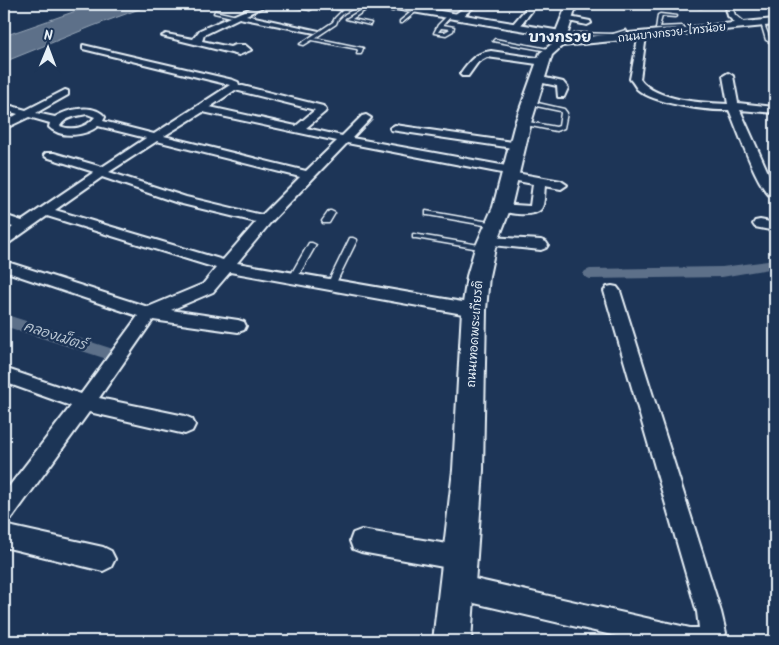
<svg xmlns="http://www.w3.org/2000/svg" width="779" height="645" viewBox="0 0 779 645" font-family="Kalam,'Playpen Sans Thai',sans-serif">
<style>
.water{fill:#5d7089;stroke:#95a4b5}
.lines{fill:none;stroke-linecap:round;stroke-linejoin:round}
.canal{fill:#5d7089;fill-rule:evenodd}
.service-casing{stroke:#e8f1f8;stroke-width:3}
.minor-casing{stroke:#e8f1f8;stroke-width:4}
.tertiary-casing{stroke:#e8f1f8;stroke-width:4}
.secondary-casing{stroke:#e8f1f8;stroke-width:4}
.service{fill:#1d3557;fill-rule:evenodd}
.minor{fill:#1d3557;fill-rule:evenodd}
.tertiary{fill:#1d3557;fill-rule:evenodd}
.secondary{fill:#1d3557;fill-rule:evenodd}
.labels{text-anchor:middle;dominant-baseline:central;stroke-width:5;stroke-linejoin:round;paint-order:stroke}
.far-street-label{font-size:11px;fill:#e8f1f8;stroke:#1d3557}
.street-label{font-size:12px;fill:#e8f1f8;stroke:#1d3557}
.water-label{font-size:14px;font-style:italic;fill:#b7c4d1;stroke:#1d3557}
.far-district-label{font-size:15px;font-weight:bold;fill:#e8f1f8;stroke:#1d3557}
</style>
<rect width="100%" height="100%" fill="#1d3557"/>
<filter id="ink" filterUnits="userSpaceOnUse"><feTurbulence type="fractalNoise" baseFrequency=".02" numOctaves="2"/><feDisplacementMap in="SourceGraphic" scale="10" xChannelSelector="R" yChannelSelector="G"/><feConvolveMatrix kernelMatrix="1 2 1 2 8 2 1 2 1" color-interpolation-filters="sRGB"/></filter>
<g filter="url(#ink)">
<!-- water -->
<path class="water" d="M96,4H153L93,26L4,62V36Z"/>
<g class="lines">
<!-- canal -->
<path class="canal" d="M9,4H18L4,9V5Z
M775,260V268L722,277L590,279L585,277L583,274L585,271L590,269L722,267Z
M4,314L113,349L115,353L113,357L107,359L4,326Z"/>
<defs>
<path id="service" d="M284,4H290L312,9L310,10Z
M335,4H339L336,7L347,9L357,4H361L344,13L338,19L336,24L315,38L363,48L361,54H357L358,50L357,49L312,40L304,45L300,44L333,22L335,18L343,10L332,8Z
M371,4H375L373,6L393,9L400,6L402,7L393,11L370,7L352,19L371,23L370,25L346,19Z
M415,9L418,10L402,23H400V21Z
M215,11L237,16L238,17L236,18L214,13Z
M449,14L452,15L443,25L454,27L453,31L446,35L434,33L438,25ZM441,28L450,29L445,32H438Z
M660,14L677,16L675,17L662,16L659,27L682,26L684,27L682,28L656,29L658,15Z
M761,23L764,24L770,39L775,42V45L766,40Z
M626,30L627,32L613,36L576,35L574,34L576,33L613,34Z
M495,39L548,49L550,50L548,51L493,41Z
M529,101L564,109L567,113L564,128L556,131L521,124L520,123L523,121L556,127L559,126L561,113L560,111L527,104V102Z
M329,211H331L335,213L329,223H323L322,221Z
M426,211L495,223L499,225L495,227L428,215H426Z
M413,234L485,246L489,248L485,250L416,238H413Z
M350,238H353L357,240L334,287H328L327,285Z
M309,243H312L316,245L296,280H290L289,278Z"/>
<path id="minor" d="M260,4H269L246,15L319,31L315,33L239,18L204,35L202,41L230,47L236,45H245L251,50L239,55L162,36L166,34L193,39L200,30Z
M469,4H477L460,19H454V15Z
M487,4H496L490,7L488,6Z
M530,4H537L518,29H512V25Z
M623,4H630L625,8L621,6Z
M690,4H704L705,5L701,7Z
M725,4H731L735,15L746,24V28H740L728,16Z
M564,16L590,21L591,23L587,25L564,20Z
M639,34L646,36L640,79C655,101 703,103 728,104L723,76L728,73L733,76L738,103L775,107V113L740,110L775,188V199C759,195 737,127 729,110C707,111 654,104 637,89C635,86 633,82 630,79Z
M83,45L233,80L238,82L239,85L323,106L326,110L325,112L306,128L342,136L362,116L366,115L371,118L352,138L512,167L516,168L518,171L516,173L561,181L567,185L561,189L545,186C544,192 545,204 541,209C534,218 502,214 496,207L497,204L530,206L533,184L507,179L505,176L507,174L347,143L270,223L237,263L474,304L480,306L482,310L480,314L474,316L230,272L213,292L171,310L238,320L244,322L246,326L244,330L238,332L153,320L99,398L185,416L192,419L195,425L192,431L185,434L89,412L12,518L4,521V493L71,406L4,382V368L81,394L138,316L4,271V261L148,307L203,284L216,268L47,216L9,243L4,244V234L13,227L4,224V215L22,221L94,172L46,157L44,155L46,153H54L102,167L146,138L98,126C86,136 61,139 49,127L50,123L29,117L4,129V122L18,114L4,110V104L26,110L65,90L68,91V95L36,113L55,117C68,109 94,103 105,117L103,121L154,134L230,85L83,49ZM235,90L315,110L296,126L210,107ZM203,112L337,141L306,171L164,136ZM87,114L95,117C86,128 72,131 60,126C65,117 77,116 87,114ZM157,141L300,177L262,215L186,197L109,172ZM102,177L178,203L256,222L223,260L55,210Z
M491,51L544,59L548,62L544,65L487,57L478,62L468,76H462L460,74C469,61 475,53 491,51Z
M537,76L563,82L568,88L564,97H558L557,86L534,81L532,79Z
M395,125L519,143L525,146L519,149L391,130L390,128Z
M760,220L775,223V231L755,227L753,224L755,221Z
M488,237L541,240L546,242L548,245L546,248L541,250L483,244L481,241L483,238Z
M612,286L617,287L620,291L721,612L726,633L722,641H637L457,599L449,595L445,587L449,579L457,575L690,628H699L697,612L604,291L607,287Z
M4,525L103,547L111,551L115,559L111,567L103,571L4,547Z
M361,530L460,546L468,550L472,558L468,566L460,570L361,552L353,549L350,541L353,533Z"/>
<path id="tertiary" d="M378,4H398L561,31L566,34L561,37L383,7Z"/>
<path id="secondary" d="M567,4H577L566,39L775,19V25L562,46L552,55L531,123L511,207L495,248L489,276L486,310L483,470L471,641H433L453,470L462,310L467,276L475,248L493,207L515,123L540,53L557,40L555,34Z"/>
</defs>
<!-- service casing -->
<use href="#service" class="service-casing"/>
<!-- minor casing -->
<use href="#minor" class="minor-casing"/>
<!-- tertiary casing -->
<use href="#tertiary" class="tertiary-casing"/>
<!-- secondary casing -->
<use href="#secondary" class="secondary-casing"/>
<!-- service -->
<use href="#service" class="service"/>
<!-- minor -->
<use href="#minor" class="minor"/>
<!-- tertiary -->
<use href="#tertiary" class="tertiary"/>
<!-- secondary -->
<use href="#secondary" class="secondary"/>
</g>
</g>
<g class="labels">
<!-- far-street labels -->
<g class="far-street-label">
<text transform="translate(672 33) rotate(-6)">ถนนบางกรวย-ไทรน้อย</text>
</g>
<!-- street labels -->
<g class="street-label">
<text transform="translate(475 334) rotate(-86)">ถนนเทอดพระเกียรติ</text>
</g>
<!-- water labels -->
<g class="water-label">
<text transform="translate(55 336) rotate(18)">คลองเม็ตร์</text>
</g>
<!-- far-district labels -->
<g class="far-district-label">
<text x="560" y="38">บางกรวย</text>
</g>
</g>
<!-- margin -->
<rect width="779" height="645" fill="none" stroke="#1d3557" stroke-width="20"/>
<rect x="10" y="10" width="759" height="625" fill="none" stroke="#e8f1f8" stroke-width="2" filter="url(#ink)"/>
<!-- north arrow -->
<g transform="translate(48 48) rotate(1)" stroke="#1d3557" stroke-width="4" paint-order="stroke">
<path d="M0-4L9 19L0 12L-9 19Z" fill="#e8f1f8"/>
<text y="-8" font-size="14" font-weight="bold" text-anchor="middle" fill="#e8f1f8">N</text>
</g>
</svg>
